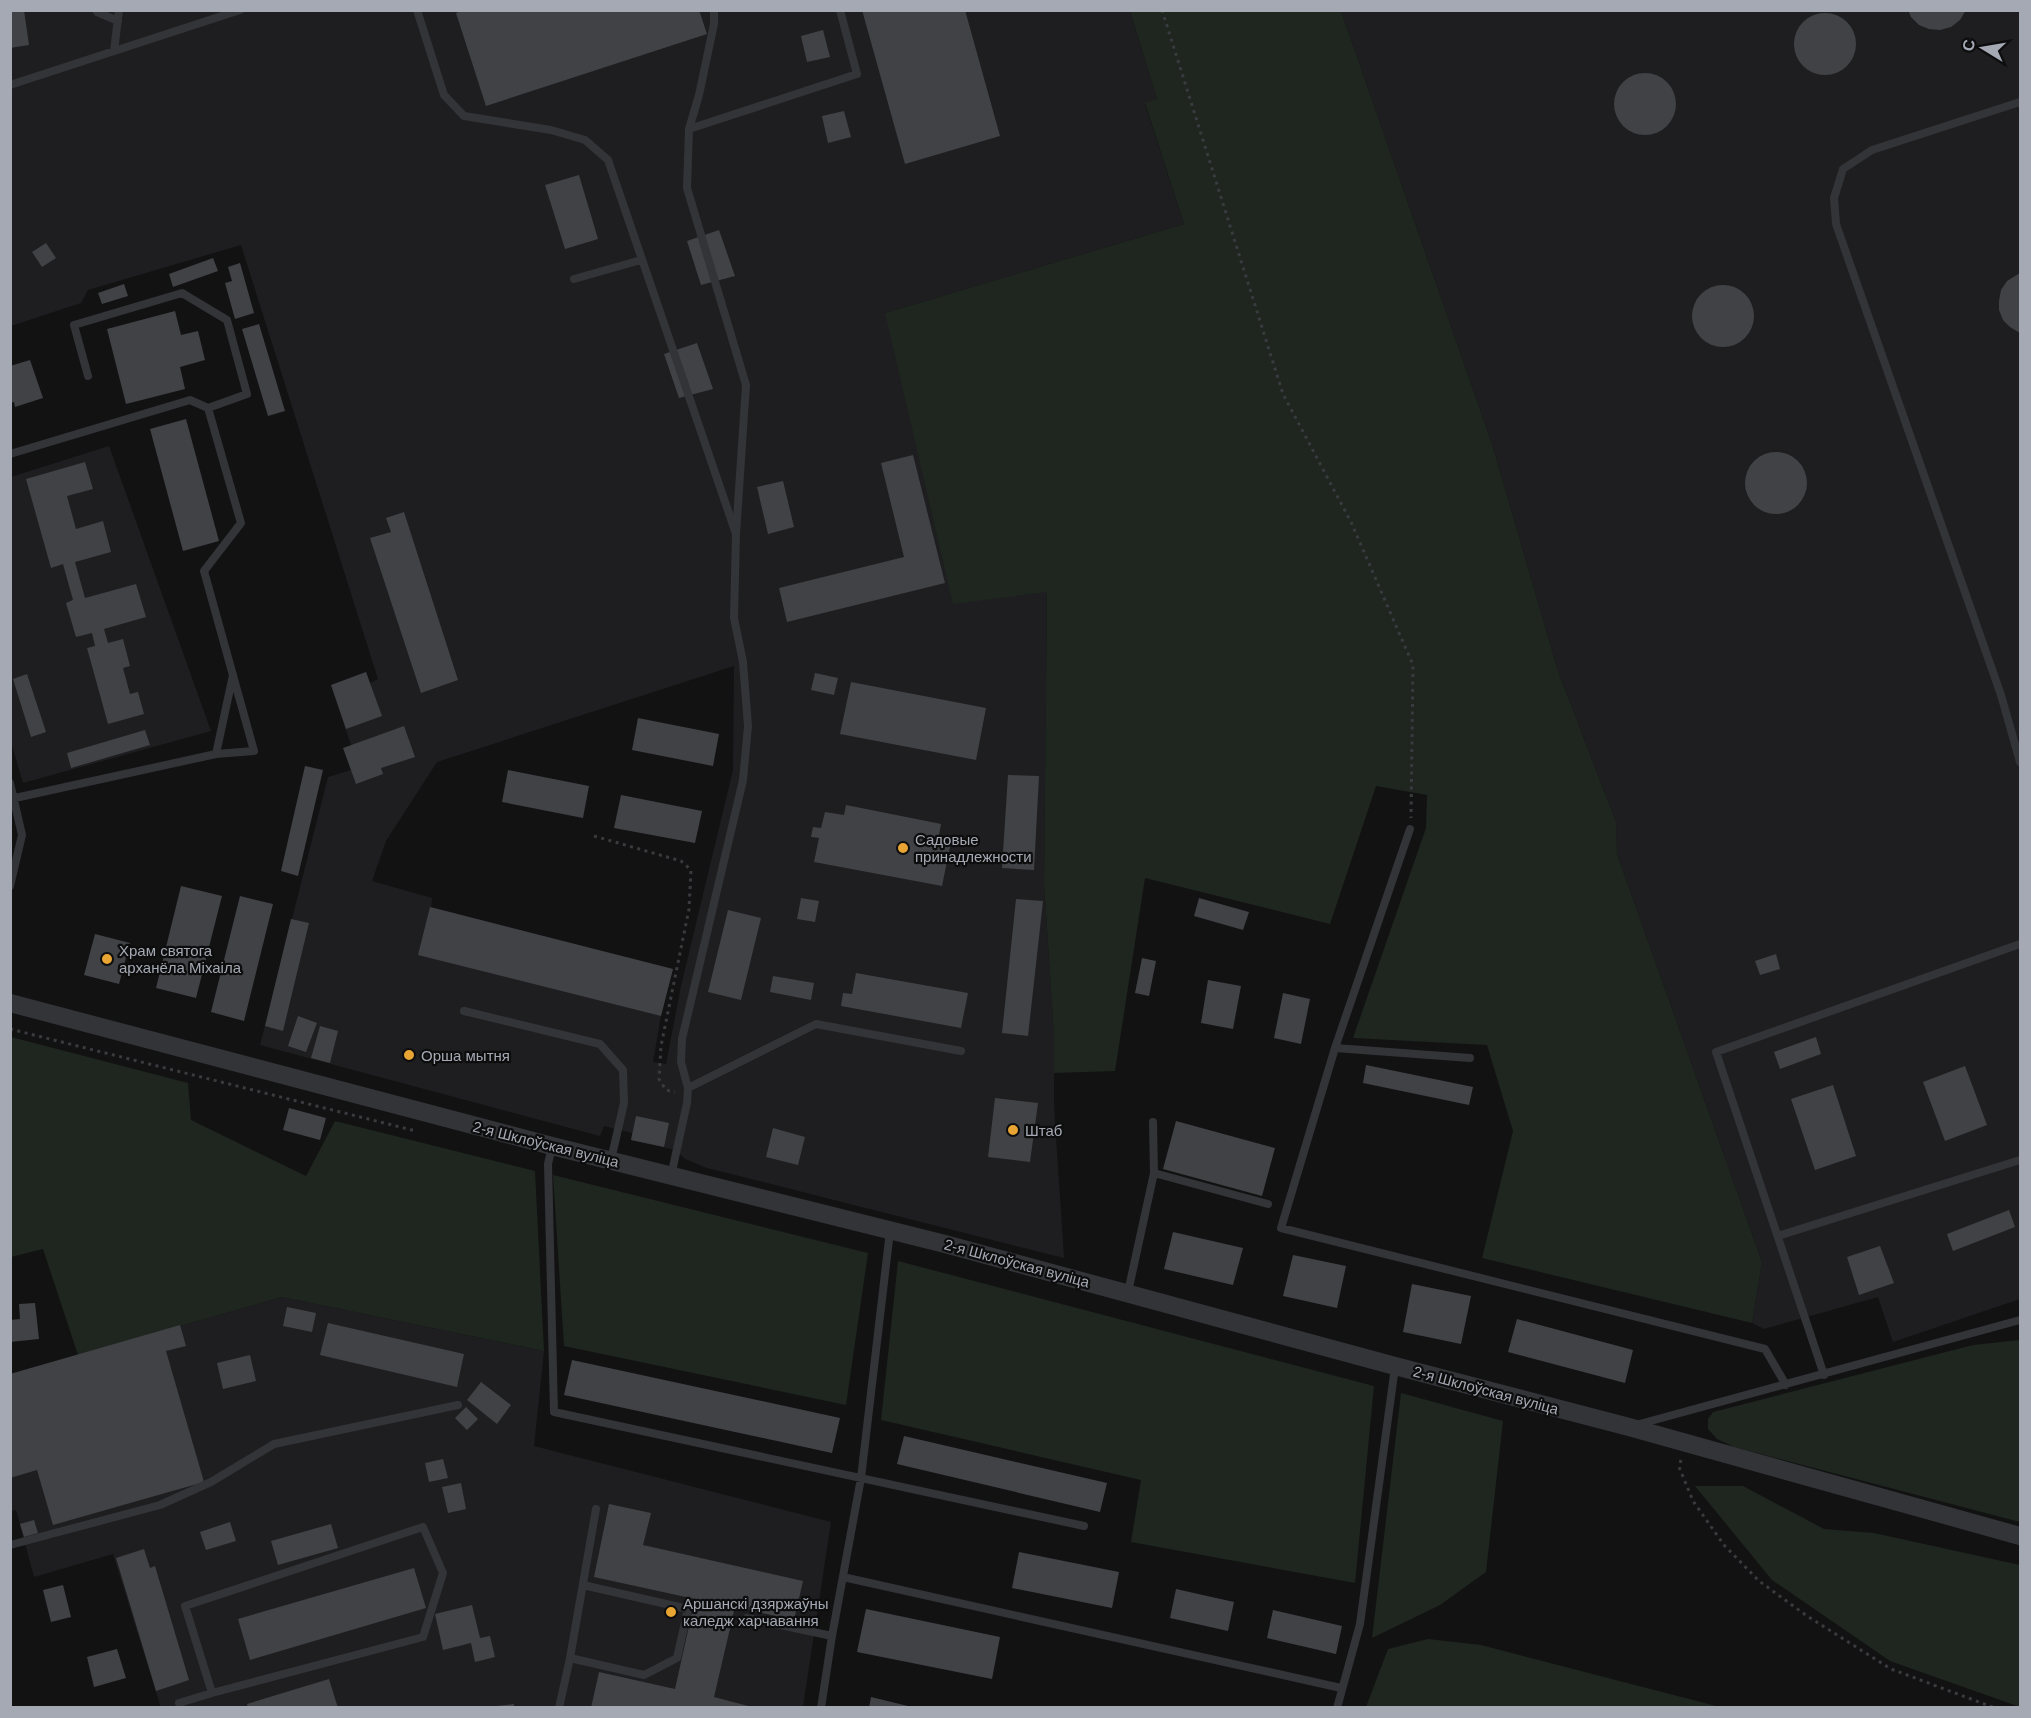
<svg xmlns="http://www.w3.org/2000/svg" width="2031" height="1718" viewBox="0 0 2031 1718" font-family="Arial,sans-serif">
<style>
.built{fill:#1e1e20;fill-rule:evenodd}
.green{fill:#1e261f}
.building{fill:#414246}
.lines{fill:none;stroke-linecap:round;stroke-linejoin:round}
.path{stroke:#393b3f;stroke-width:3;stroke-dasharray:3 4.5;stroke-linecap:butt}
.service{stroke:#333438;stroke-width:8}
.tertiary{stroke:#333438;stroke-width:18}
.poi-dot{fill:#e9a534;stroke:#0d0d0e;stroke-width:2}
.labels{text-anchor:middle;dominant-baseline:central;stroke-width:4.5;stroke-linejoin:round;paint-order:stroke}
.poi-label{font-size:15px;fill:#a4a9b3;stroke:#0d0d0e;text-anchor:start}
.street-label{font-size:15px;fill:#a4a9b3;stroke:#0d0d0e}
</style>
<rect width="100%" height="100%" fill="#121213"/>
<!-- built -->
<path class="built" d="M11,11H1130L1157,99L1145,104L1184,224L885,313L1047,591L1044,884L1054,1035V1107L1064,1258L707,1168L685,1159L676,1150L631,1140L632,1133L604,1126L600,1136L260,1045L328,777L351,770V745L331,685L366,672L370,683L378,679L241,245L88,290L81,303L11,326ZM734,666L733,770L681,986L666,1064L653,1062L661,1016L673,969L431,907L432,898L372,881L386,841L437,762Z
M1341,11H2020V1299L1893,1342L1878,1297L1764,1329L1752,1323L1762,1262L1617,854L1616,822L1558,671L1492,444Z
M109,446L211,731L23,783L11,742V477Z
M282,1297L544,1351L534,1446L831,1522L803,1707L161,1708L113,1554L34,1577L16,1510L11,1511V1374Z"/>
<!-- green -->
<path class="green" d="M1130,11H1341L1492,444L1558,671L1616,822L1617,854L1762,1262L1752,1323L1482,1258L1513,1131L1487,1045L1353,1038L1426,828L1427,795L1376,786L1330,924L1145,878L1115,1071L1054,1073V1035L1044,884L1047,592L953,604L885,313L1184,224L1145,103L1157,99Z
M11,1037L188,1083L191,1120L306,1176L335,1121L535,1171L544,1351L282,1297L78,1355L43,1249L11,1257Z
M553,1175L868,1253L846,1405L564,1346Z
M898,1261L1374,1386L1355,1583L1131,1542L1141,1480L881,1420Z
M2020,1340V1522L1734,1447L1717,1439L1708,1429V1419L1713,1412L1973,1345Z
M1401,1393L1503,1421L1486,1572L1440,1605L1372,1638Z
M1695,1486H1743L1824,1529L1874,1533L2020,1565V1707L1890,1661L1772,1580Z
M1428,1639L1481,1645L1720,1707H1366L1388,1649Z"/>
<!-- building -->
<path class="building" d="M10,10H24L29,45L10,48Z
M464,10H699L707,34L486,106L456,13Z
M862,10H965L1000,136L905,164Z
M1908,10H1966L1960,20L1951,27L1940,30L1929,29L1919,25L1911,17Z
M1794 44a31 31 0 1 1 62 0a31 31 0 1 1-62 0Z
M823,30L830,57L807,62L801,36Z
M1614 104a31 31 0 1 1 62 0a31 31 0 1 1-62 0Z
M844,111L851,137L828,143L822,116Z
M579,175L598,239L565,249L545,185Z
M719,230L735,276L701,285L687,241Z
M46,243L56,258L42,267L32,252Z
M213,258L218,271L173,287L169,274Z
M240,263L254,313L235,319L225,283L232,281L228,267Z
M2020,273V333L2010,327L2003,320L1999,310V301L2001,290L2007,281Z
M124,284L128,296L102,304L98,293Z
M1692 316a31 31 0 1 1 62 0a31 31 0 1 1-62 0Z
M175,311L181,335L198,331L205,360L180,367L185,389L126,404L107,329Z
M259,324L285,411L268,416L242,329Z
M697,343L713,389L679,398L664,354Z
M30,360L43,398L15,407L14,402L10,403V366Z
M186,419L219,541L183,551L150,429Z
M1745 483a31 31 0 1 1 62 0a31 31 0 1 1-62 0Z
M913,455L945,583L787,622L779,588L904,557L881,463Z
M85,462L93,489L67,496L76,529L103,521L111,552L75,562L85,598L136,584L146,617L104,629L108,643L123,639L130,666L123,668L130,694L138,692L144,714L108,724L87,648L95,646L92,633L76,637L66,603L73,600L63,564L51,568L26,479Z
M783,481L794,527L768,534L757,487Z
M404,512L458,680L421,693L370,538L391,532L386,518Z
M366,672L382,716L346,729L331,685Z
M815,673L838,678L834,695L811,690Z
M27,674L46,732L31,737L13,679Z
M851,682L986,708L976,760L840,734Z
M638,718L719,734L713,766L632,750Z
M404,726L415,757L381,768L383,774L356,784L343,748Z
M145,730L150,745L71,768L67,753Z
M305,766L323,770L298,876L281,871Z
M508,770L589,786L583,818L502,802Z
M1008,775L1039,776L1034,870L1002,868Z
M621,795L702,811L695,843L614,828Z
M846,805L941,824L939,835L952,837L942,886L814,862L819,838L811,837L813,827L821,828L825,812L844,815Z
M181,886L222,896L196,998L156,988Z
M240,896L273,904L244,1021L211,1012Z
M801,898L819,901L815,922L797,919Z
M1199,898L1249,912L1243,930L1194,916Z
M1016,899L1043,901L1028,1036L1002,1033Z
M430,907L673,969L661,1016L418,955Z
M728,910L761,918L741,1000L708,992Z
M291,919L309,923L283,1031L265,1026Z
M95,934L130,943L119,984L84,975Z
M1776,954L1780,969L1760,975L1755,961Z
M1142,958L1156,961L1149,996L1135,993Z
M856,973L968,993L961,1028L841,1006L843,993L852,994Z
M773,976L814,983L811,1000L770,992Z
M1208,980L1241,986L1233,1029L1201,1023Z
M1283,993L1310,999L1301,1044L1274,1038Z
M298,1016L317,1023L306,1052L288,1046Z
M320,1026L338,1031L330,1063L311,1058Z
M1816,1037L1821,1054L1780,1069L1774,1052Z
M1366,1065L1473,1087L1469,1105L1363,1083Z
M1965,1066L1987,1125L1945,1141L1923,1082Z
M1833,1085L1856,1156L1815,1170L1791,1099Z
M995,1098L1038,1103L1030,1162L988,1157Z
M289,1108L326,1118L320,1140L283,1130Z
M636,1116L669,1123L664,1147L631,1140Z
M1176,1121L1275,1148L1262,1196L1163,1169Z
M773,1128L805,1137L798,1165L766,1157Z
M2009,1210L2015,1227L1953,1251L1947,1234Z
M1173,1232L1243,1248L1233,1285L1164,1269Z
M1880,1246L1894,1283L1859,1295L1847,1257Z
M1293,1255L1346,1266L1337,1308L1283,1296Z
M1412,1284L1471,1296L1461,1344L1403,1332Z
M35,1303L39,1339L10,1342V1320L20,1319L19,1304Z
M287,1307L316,1313L312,1332L283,1326Z
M1517,1319L1633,1350L1625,1383L1508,1352Z
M328,1323L464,1354L457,1387L320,1355Z
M180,1325L186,1346L166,1351L204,1482L53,1525L37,1470L10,1478V1374Z
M250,1355L256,1381L223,1389L217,1363Z
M572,1360L840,1418L832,1453L564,1395Z
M481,1382L511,1405L497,1424L467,1400Z
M466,1407L478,1419L467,1430L455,1418Z
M904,1436L1107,1483L1100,1512L897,1464Z
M443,1459L448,1478L429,1482L425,1463Z
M461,1483L466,1509L448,1513L442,1487Z
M609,1504L651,1513L643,1545L803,1581L794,1620L735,1607L714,1697L756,1708H591L599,1672L675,1689L695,1599L594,1577Z
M34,1520L38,1533L24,1537L20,1524Z
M230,1522L236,1541L206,1550L200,1532Z
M331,1524L338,1548L278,1565L271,1541Z
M144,1549L150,1568L155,1566L189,1680L156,1691L116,1558Z
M1019,1552L1119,1572L1112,1608L1012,1588Z
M414,1568L426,1608L250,1660L238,1619Z
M63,1585L71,1617L51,1622L43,1590Z
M1176,1589L1234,1602L1228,1631L1170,1618Z
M472,1605L480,1638L490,1636L495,1657L475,1662L471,1643L443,1650L435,1614Z
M866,1609L1000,1637L992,1679L857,1652Z
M1273,1610L1342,1626L1336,1654L1267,1638Z
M117,1649L126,1678L94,1687L87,1657Z
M329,1679L338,1708H248L247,1704Z
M871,1697L912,1707V1708H869Z
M514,1704V1708H496V1706Z"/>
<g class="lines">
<!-- path -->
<path class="path" d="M1162,10L1283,394L1351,522L1413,665L1411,818
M594,836L681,861L691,870L689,909L661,1046L659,1079L666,1090L675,1092
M10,1029L416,1131
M1681,1460L1679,1467L1693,1501L1724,1545L1759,1581L1807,1616L1891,1669L1995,1708"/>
<!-- service -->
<path class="service" d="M97,10V12L118,21
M417,10L444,95L464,116L551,130L585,140L608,160L735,531
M114,51L119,10
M10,85L240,10
M2020,102L1872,150L1843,169L1834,198L1836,224L2001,695L2020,762
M689,129L857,74L840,10
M574,279L641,260
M88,376L74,325L182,293L227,320L247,394L208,408
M10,454L190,400L208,408L241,523L204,571L254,751L216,754L233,675
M10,783L22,835L10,886
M15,798L216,754
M1410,829L1335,1048L1281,1228L1765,1349L1786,1385
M464,1011L600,1044L623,1070L624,1103L611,1160
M1335,1048L1470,1058
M688,1088L816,1024L961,1051
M552,1147L548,1164L554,1412L1084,1526
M1154,1173L1268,1204
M671,1176L687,1103L688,1088L681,1062L682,1039L743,780L748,726L743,662L734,618L736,534L746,385L687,188L689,129L699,95L714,24V10
M1778,1236L2020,1160
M1128,1292L1154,1173L1153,1122
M1824,1375L1716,1052L2020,944
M1636,1425L2020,1320
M10,1545L160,1505L211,1482L274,1444L458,1405
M843,1577L1341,1688
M747,1618L832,1636
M570,1658L644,1675L677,1658L688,1609L583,1585
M181,1708L179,1703L212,1693L423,1637L443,1573L423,1527L185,1606L212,1693
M559,1708L570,1658L596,1509
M821,1708L832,1636L861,1478L890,1231
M1337,1708L1360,1624L1395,1367"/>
<!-- tertiary -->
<path class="tertiary" d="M10,1003L552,1146L945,1244L1395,1366L1629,1427L2020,1536"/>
</g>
<!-- markers -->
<g class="poi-dot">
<circle cx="903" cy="848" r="6"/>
<circle cx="107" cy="959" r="6"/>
<circle cx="409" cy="1055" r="6"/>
<circle cx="1013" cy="1130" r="6"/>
<circle cx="671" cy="1612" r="6"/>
</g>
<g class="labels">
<!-- poi labels -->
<g class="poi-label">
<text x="915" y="839">Садовые<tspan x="915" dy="17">принадлежности</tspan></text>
<text x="119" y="950">Храм святога<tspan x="119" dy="17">арханёла Міхаіла</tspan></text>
<text x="421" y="1055">Орша мытня</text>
<text x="1025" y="1130">Штаб</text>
<text x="683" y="1603">Аршанскі дзяржаўны<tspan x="683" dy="17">каледж харчавання</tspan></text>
</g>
<!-- street labels -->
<g class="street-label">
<text transform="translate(546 1144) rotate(14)">2-я Шклоўская вуліца</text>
<text transform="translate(1017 1263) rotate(15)">2-я Шклоўская вуліца</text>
<text transform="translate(1486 1390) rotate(15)">2-я Шклоўская вуліца</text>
</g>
</g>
<!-- border -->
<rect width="2031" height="1718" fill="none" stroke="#a4a9b3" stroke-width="24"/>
<!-- north arrow -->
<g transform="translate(1983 48) rotate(281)" stroke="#0d0d0e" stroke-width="4.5" paint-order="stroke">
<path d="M0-4.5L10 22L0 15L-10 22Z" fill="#a4a9b3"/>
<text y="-9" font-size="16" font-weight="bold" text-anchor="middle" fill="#a4a9b3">С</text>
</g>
</svg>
